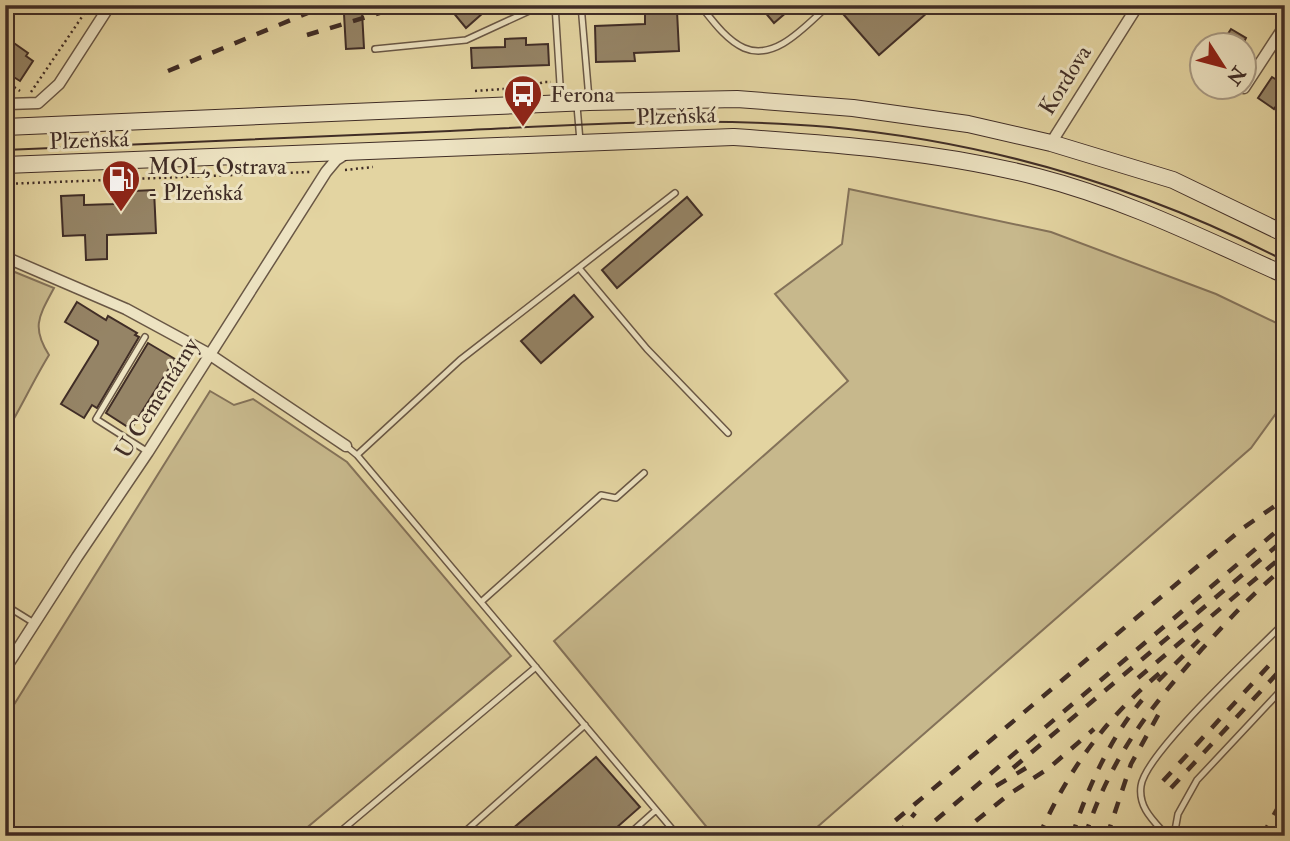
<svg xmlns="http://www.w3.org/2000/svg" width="1290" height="841" viewBox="0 0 1290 841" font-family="'IM FELL Double Pica',serif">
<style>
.green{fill:#c7b88c;stroke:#847259;stroke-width:2}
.building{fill:#958466;stroke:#402d26;stroke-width:2}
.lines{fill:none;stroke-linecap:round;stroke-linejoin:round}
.lane-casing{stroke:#695745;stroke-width:8}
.street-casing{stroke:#695745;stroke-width:13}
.secondary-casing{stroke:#402d26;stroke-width:18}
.path{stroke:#402d26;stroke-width:2.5;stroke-dasharray:2 3.5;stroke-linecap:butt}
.lane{stroke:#ede3c2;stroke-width:5}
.street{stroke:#ede3c2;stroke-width:10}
.secondary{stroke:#ede3c2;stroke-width:16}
.tram{stroke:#402d26;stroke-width:2}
.rail{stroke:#402d26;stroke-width:4.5;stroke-dasharray:12 12;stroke-linecap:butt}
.labels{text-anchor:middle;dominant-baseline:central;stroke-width:6;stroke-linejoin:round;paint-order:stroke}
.street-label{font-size:23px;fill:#402d26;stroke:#ede3c2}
.poi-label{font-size:23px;fill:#402d26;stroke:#ede3c2;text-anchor:start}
</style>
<rect width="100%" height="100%" fill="#e3d4a1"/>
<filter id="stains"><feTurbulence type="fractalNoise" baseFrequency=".00286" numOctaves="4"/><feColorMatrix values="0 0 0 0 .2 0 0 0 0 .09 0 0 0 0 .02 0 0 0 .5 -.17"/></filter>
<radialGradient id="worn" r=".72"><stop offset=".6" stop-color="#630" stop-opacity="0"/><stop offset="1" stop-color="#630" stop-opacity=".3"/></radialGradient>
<!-- green -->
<path class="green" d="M849,189L1051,232L1216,294L1285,327V401L1251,448L807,836H714L554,641L848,381L775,294L842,244Z
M5,268L54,288C39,316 31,327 49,355C33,381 21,408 5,434Z
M210,391L234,405L253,399L347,462L511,656L297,836H5V719Z"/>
<!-- building -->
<path class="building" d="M447,5H492L466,28Z
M759,5H795L774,23Z
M855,5H936L879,55L844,15Z
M677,11L679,51L634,53L635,61L596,62L595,26L645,24V12Z
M362,12L364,48L346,49L344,14Z
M1231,29L1246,38L1242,46H1220Z
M526,38V45L548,44L549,65L472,68L471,48L505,47V39Z
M11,41L28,53L26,56L33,61L20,81L12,76L5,86V50Z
M1272,77L1285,85V93L1274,109L1258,98Z
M154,190L156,233L107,235V259L86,260L85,235L63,236L61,196L84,195V205L114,204L113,192Z
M687,197L702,215L617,288L602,270Z
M574,295L593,317L541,363L521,341Z
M77,302L106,320L108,316L137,333L135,335L139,337L97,408L92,405L84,418L61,404L98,344V341L65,322Z
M148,343L175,359L131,429L106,413Z
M596,757L640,807L607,836H504Z"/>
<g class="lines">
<defs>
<path id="lane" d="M555,5L561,100
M581,5L589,99
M700,5C712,20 726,40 744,48C776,62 807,24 829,5
M375,49L466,40L542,5
M577,106L580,141
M579,268L647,349L728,433
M145,337L96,419L148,452
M346,446L357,455L460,360L675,193
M357,455L678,836
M481,602L601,495L616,498L644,473
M5,605L34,623
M335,836L536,667
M460,836L585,725
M627,836L656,810
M1167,836C1154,821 1138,808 1141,786C1145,753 1257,651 1285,622
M1174,836L1178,814L1197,780L1285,686"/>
<path id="street" d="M1244,88L1285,25
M5,102L8,104L38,103L59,84L110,5
M1051,143L1138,5
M5,257L126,309L209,354L346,446
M5,669L77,557L148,452L326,172L336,160L347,153"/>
<path id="secondary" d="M5,127L589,102L737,99L853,108L968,124L1051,143L1173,180L1285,234
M5,165L733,137C835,144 938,151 1038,177C1124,199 1204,239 1285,275"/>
</defs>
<!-- lane casing -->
<use href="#lane" class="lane-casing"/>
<!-- street casing -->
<use href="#street" class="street-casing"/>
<!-- secondary casing -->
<use href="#secondary" class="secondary-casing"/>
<!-- path -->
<path class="path" d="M5,81L20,91
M475,91L532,87L543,82H551
M31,92L90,5
M345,170L373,167
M5,184L310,172"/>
<!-- lane -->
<use href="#lane" class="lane"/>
<!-- street -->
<use href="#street" class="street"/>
<!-- secondary -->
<use href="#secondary" class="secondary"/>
<!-- tram -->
<path class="tram" d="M5,150C153,144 302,137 450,131C576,125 703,116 829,127C989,142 1142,187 1285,261"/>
<!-- rail -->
<path class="rail" d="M307,35L406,5
M168,71L327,5
M1138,678L1285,554
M1158,681L1199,640
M1013,768L1285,539
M1163,781L1285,648
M996,786L1026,768
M1171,788L1285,665
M877,836L1243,528L1285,499
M897,836L915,813
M917,836L1285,524
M957,836L1008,795L1049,768L1094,729
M1039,836C1068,770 1105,719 1161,672
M1072,836C1088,787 1109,740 1142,700
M1085,836C1111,757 1148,710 1202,649C1225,624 1248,598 1274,576
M1107,836L1131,764L1162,708
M1262,836L1285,795"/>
</g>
<!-- icons -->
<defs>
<symbol id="bus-pin" viewBox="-11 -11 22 30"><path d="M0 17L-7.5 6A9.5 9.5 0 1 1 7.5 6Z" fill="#8f2418" stroke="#ede3c2"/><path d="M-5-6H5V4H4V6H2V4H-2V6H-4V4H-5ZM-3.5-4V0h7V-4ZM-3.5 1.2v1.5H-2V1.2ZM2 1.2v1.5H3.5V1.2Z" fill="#fff"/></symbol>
<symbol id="fuel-pin" viewBox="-11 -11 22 30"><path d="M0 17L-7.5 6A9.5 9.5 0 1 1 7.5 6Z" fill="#8f2418" stroke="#ede3c2"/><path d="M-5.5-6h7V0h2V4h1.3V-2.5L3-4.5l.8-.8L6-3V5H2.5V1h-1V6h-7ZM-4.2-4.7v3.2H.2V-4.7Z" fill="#fff"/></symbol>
</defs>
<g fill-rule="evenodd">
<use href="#bus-pin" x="501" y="72" width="44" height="60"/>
<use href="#fuel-pin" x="99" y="157" width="44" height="60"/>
</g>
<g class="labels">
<!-- street labels -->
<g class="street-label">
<text transform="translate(1065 80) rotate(-58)">Kordova</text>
<text transform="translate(676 116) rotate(-2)">Plzeňská</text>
<text transform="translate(89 140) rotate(-2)">Plzeňská</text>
<text transform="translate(157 398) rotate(-58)">U Cementárny</text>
</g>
<!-- poi labels -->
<g class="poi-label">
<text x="550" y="94">Ferona</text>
<text x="148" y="166">MOL, Ostrava<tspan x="148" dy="26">- Plzeňská</tspan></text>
</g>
</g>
<!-- margin -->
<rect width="1290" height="841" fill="none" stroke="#e3d4a1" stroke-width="28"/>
<rect x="7" y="7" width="1276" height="827" fill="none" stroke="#402d26" stroke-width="3.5"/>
<rect x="14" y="14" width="1262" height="813" fill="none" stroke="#402d26" stroke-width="2"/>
<!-- north arrow -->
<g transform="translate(1223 66) rotate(126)"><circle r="33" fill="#ede3c2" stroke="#a89a84" stroke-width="2"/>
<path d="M0-5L12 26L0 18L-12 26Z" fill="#8f2418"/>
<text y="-10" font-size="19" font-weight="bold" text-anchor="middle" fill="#402d26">N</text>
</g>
<rect width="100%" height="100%" filter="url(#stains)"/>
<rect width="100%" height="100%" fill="url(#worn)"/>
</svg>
